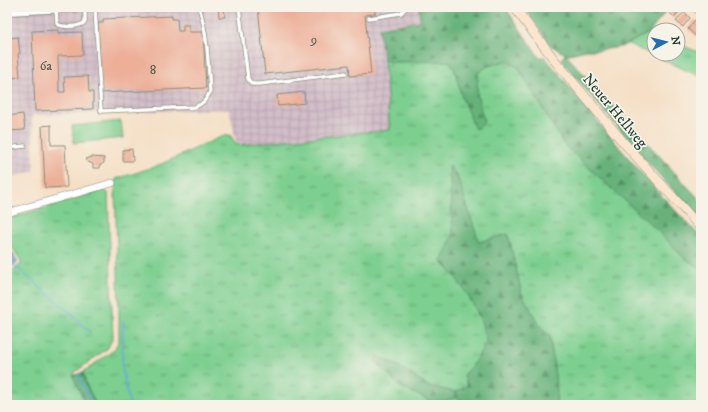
<svg xmlns="http://www.w3.org/2000/svg" width="708" height="412" viewBox="0 0 708 412" font-family="'IM FELL DW Pica',serif">
<style>
.industrial{fill:url(#industrial-grid)}
.grass{fill:url(#grass-tufts);stroke:#4e8662}
.forest{fill:url(#forest-firs);stroke:#427857}
.pitch{fill:#7dcf90;stroke:#4e8662}
.water{fill:url(#water-ripples);stroke:#407286}
.lines{fill:none;stroke-linecap:round;stroke-linejoin:round}
.stream{stroke:#61a8d7;stroke-width:1.5}
.building{fill:#edaf98}
.service-casing{stroke:#8a8e7e;stroke-width:5}
.minor-casing{stroke:#8a8e7e;stroke-width:8}
.tertiary-casing{stroke:#8a8e7e;stroke-width:10}
.secondary-casing{stroke:#8a8e7e;stroke-width:10}
.service{stroke:#fff;stroke-width:3.5}
.minor{stroke:#fff;stroke-width:7}
.tertiary{stroke:#fff;stroke-width:8}
.secondary{stroke:#fbe5cf;stroke-width:9}
.labels{text-anchor:middle;dominant-baseline:central;stroke-width:3.5;stroke-linejoin:round;paint-order:stroke}
.number-label{font-size:13px;fill:#525a4d}
.street-label{font-size:15px;fill:#1f3d34;stroke:#f7f3e8}
</style>
<defs>
<pattern id="industrial-grid" width="8" height="8" patternUnits="userSpaceOnUse"><rect width="8" height="8" fill="#d2bdc8"/><path d="M0 4h8M4 0v8" fill="none" stroke="#b4a3ac"/></pattern>
<pattern id="grass-tufts" width="24" height="20" patternUnits="userSpaceOnUse"><rect width="24" height="20" fill="#7dcf90"/><path d="M3 7l-1-3M5 7V3M7 7l1-3M15 17l-1-3M17 17v-4M19 17l1-3" fill="none" stroke="#66a976"/></pattern>
<pattern id="forest-firs" width="22" height="20" patternUnits="userSpaceOnUse"><rect width="22" height="20" fill="#66b27a"/><path d="M5 1l3.5 6h-7zM16 11l3.5 6h-7z" fill="#539265"/></pattern>
<pattern id="water-ripples" width="26" height="14" patternUnits="userSpaceOnUse"><rect width="26" height="14" fill="#61a8d7"/><path d="M2 4q2-2 4 0t4 0M15 11q2-2 4 0t4 0" fill="none" stroke="#4f8aaf"/></pattern>
</defs>
<rect width="100%" height="100%" fill="#f7f3e8"/>
<filter id="ink" filterUnits="userSpaceOnUse"><feTurbulence type="fractalNoise" baseFrequency=".025" numOctaves="2"/><feDisplacementMap in="SourceGraphic" scale="8" xChannelSelector="R" yChannelSelector="G"/><feConvolveMatrix kernelMatrix="1 2 1 2 8 2 1 2 1" color-interpolation-filters="sRGB"/></filter>
<filter id="wash" filterUnits="userSpaceOnUse"><feTurbulence type="fractalNoise" baseFrequency=".012" numOctaves="4" result="noise"/><feDisplacementMap in="SourceGraphic" scale="16" xChannelSelector="R" yChannelSelector="G"/><feGaussianBlur stdDeviation="0.9" result="paint"/><feColorMatrix in="noise" values="0 0 0 0 0 0 0 0 0 0 0 0 0 0 0 0 0 1.4 0 .05"/><feComposite in="paint" operator="in"/></filter>
<g filter="url(#wash)">
<rect width="100%" height="100%" fill="#f5e0c7"/>
<!-- industrial -->
<path class="industrial" d="M7,7H419L421,21L379,28L384,60L390,130L237,145L229,109L32,115L34,171L7,179Z"/>
<!-- grass -->
<path class="grass" d="M650,32L654,34V54H678V44L701,53V77L628,44Z
M384,60L392,62L541,60L701,244V405H96L86,384L83,372L114,350L119,341V306L115,191L116,179L157,166L223,136L230,135L237,145L390,130Z
M105,190L108,193L113,338L108,347V348L74,373L75,381L86,405H8L7,276L21,264V261L7,239V219Z"/>
<!-- forest -->
<path class="forest" d="M419,7H505L539,57H545C595,118 645,181 701,237V268L685,259L657,230L565,146L518,67L506,61L488,66L478,73L477,94L484,121L480,127L475,129L462,98L454,68L449,61L392,62L384,60L379,28L420,21Z
M524,7H669L650,32L621,47L600,50H586L566,55L701,201V220L648,163L561,60L565,54L550,45Z
M449,165L457,175L479,242L508,234L522,294L540,326L550,335L557,392L556,405H461L465,401L457,398L434,403L399,386L375,361L378,356L399,366L428,386L455,392L467,386L464,375L477,358L486,342C484,335 483,327 481,321C472,300 458,277 441,262L453,235Z
M83,372L86,384L96,405H86L73,376Z"/>
<!-- pitch -->
<path class="pitch" d="M121,121L123,138L74,143L72,126Z"/>
<!-- water -->
<path class="water" d="M7,245L18,262L7,269Z"/>
<g class="lines">
<!-- stream -->
<path class="stream" d="M14,265L67,310L90,332
M123,321L122,365L125,384L130,405
M80,374V379L92,405"/>
</g>
<g id="blocks">
<!-- building -->
<path class="building" d="M218,7H224L225,17H219Z
M258,7H375V14L365,15L371,74L350,76L349,65L265,74Z
M670,7H677L680,10L674,17L667,10Z
M684,12L690,18L683,27L676,21Z
M172,16V19H177L178,31H183V25H189V32H203L206,88L101,93L98,23H103V19Z
M695,20L701,25V31L697,37L688,29Z
M58,30V33L82,32L83,55L58,56L59,92H65L64,77L88,76L89,92H93V109L35,111L32,31Z
M18,37L20,53L18,54L20,77L13,78L9,38Z
M304,92L305,103L278,106L277,95Z
M23,114L25,130L7,131V116Z
M51,125V145H65L67,187L45,188L42,126Z
M132,149L133,161H123V150Z
M92,157L104,158V163L100,165V168H93V164L88,162L86,159Z"/>
</g>
</g>
<g filter="url(#ink)">
<use href="#blocks" fill-opacity="0" stroke="#8a8e7e" stroke-width="1"/>
<g class="lines">
<defs>
<path id="service" d="M95,7L101,111L195,107C203,104 206,100 210,92C208,62 208,36 199,7
M239,7L248,79L252,84H260L346,73
M56,9L57,24C64,28 80,27 85,22V7
M369,18L401,13L407,7
M7,148L25,146"/>
<path id="minor" d="M694,7L701,12
M7,213L112,183"/>
<path id="tertiary" d="M7,11L88,7"/>
<path id="secondary" d="M514,7L556,62L624,143L701,228"/>
</defs>
<!-- service casing -->
<use href="#service" class="service-casing"/>
<!-- minor casing -->
<use href="#minor" class="minor-casing"/>
<!-- tertiary casing -->
<use href="#tertiary" class="tertiary-casing"/>
<!-- secondary casing -->
<use href="#secondary" class="secondary-casing"/>
<!-- service -->
<use href="#service" class="service"/>
<!-- minor -->
<use href="#minor" class="minor"/>
<!-- tertiary -->
<use href="#tertiary" class="tertiary"/>
<!-- secondary -->
<use href="#secondary" class="secondary"/>
</g>
</g>
<g class="labels">
<!-- number labels -->
<g class="number-label">
<text x="314" y="40">9</text>
<text x="46" y="66">6a</text>
<text x="153" y="70">8</text>
</g>
<!-- street labels -->
<g class="street-label">
<text transform="translate(615 111) rotate(50)">Neuer Hellweg</text>
</g>
</g>
<!-- margin -->
<rect width="708" height="412" fill="none" stroke="#f7f3e8" stroke-width="24"/>
<!-- north arrow -->
<g transform="translate(666 42) rotate(83)"><circle r="19" fill="#f7f3e8" stroke="#a1aaa0"/>
<path d="M0-3L7 15L0 10L-7 15Z" fill="#1f6fb2"/>
<text y="-6" font-size="11" font-weight="bold" text-anchor="middle" fill="#1f3d34">N</text>
</g>
</svg>
